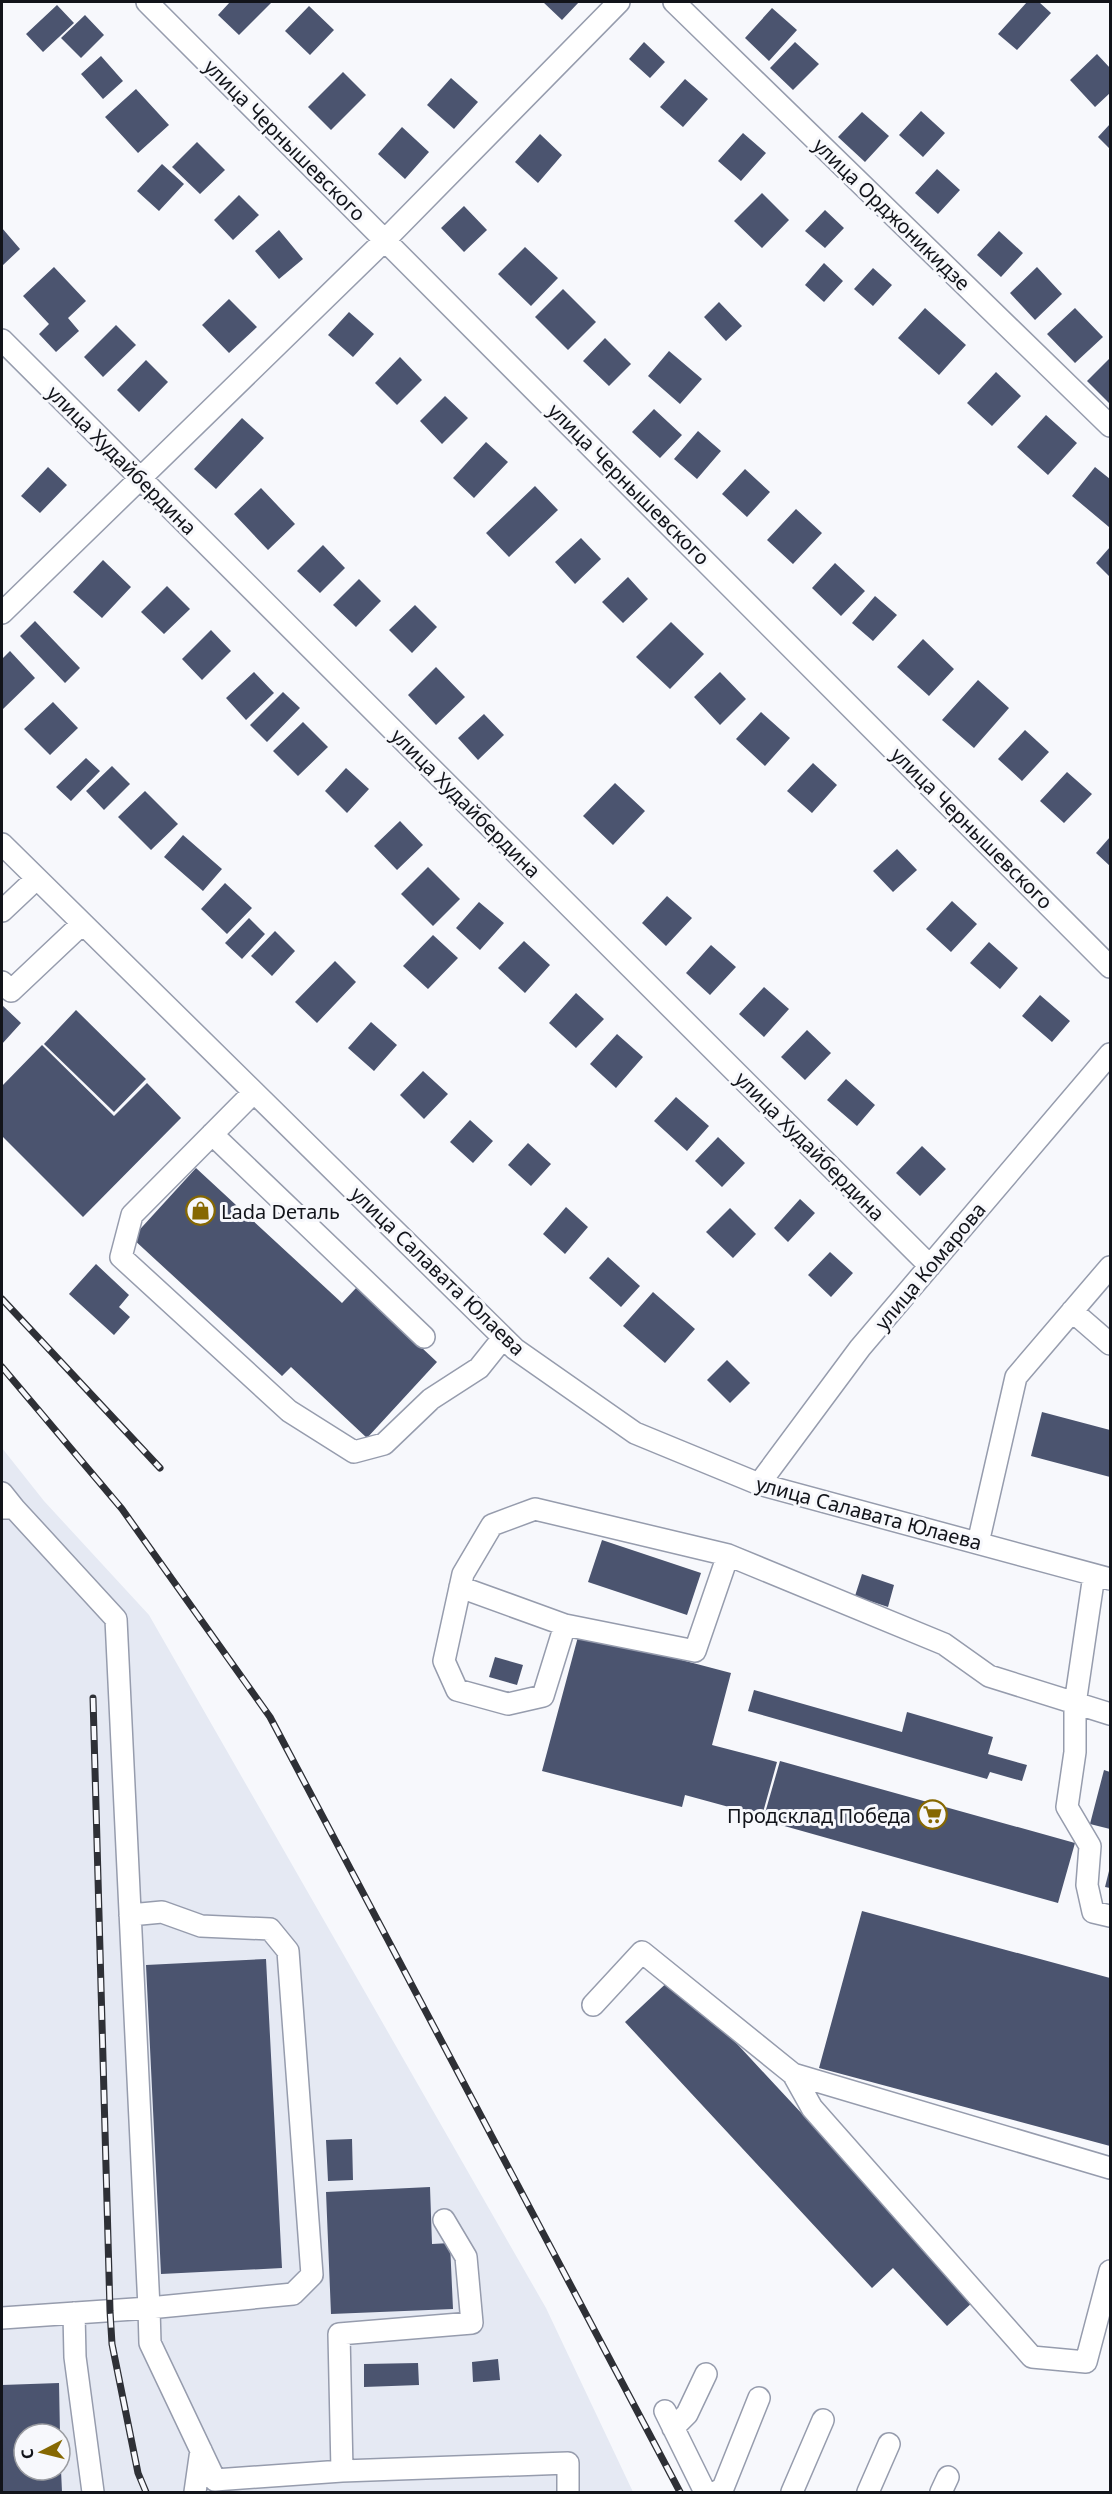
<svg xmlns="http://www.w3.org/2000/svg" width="1112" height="2494" viewBox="0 0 1112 2494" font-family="'Noto Sans',sans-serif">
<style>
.built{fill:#e5e9f3;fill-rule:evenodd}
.building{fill:#4b546f}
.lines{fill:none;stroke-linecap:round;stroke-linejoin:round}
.minor-casing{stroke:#969cad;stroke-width:24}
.minor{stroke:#fff;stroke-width:21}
.rail-casing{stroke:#2e3036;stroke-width:7}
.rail{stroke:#f7f8fc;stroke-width:4.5;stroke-dasharray:14;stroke-linecap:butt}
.labels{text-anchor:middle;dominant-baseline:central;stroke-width:6;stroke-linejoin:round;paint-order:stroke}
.street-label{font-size:20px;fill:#12141a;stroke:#f7f8fc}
.poi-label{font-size:20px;fill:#12141a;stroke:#f7f8fc;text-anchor:start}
</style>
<rect width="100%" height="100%" fill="#f7f8fc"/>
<!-- built -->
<path class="built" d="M2,1448L44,1501L149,1615L546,2308L633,2492H2ZM24,2434H60V2470H24Z"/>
<!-- building -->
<path class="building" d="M230,2H272L239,35L218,15Z
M543,2H579L562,20Z
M1027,2H1039L1051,13L1017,50L998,34Z
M57,5L74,23L43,52L26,34Z
M309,6L334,30L310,55L285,31Z
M772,8L797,30L769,61L745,38Z
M85,15L104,35L81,58L61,38Z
M644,42L665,62L650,78L629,59Z
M795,42L819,64L793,90L770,68Z
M1097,54L1110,68V93L1095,107L1070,80Z
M101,56L123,81L103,99L81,74Z
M343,72L366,95L331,130L308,107Z
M451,78L478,102L454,129L427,105Z
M685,79L708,99L683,127L660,107Z
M136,89L169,125L138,153L105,117Z
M921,111L945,133L923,157L899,135Z
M862,112L889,136L865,162L838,137Z
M1110,124V149L1098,137Z
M402,127L429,152L405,179L378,154Z
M743,133L766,153L741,181L718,161Z
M540,134L562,155L538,183L515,162Z
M197,142L225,170L200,194L172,167Z
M162,164L184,184L159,211L137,191Z
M937,169L960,190L938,214L915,193Z
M762,193L789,220L762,248L734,221Z
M239,195L259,215L233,240L214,220Z
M464,206L487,230L464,252L441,228Z
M825,210L844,228L825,248L805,231Z
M2,228L20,249L2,266Z
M279,230L303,259L279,279L255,251Z
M999,231L1023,253L1001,277L977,255Z
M525,247L558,278L531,306L498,274Z
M824,263L843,281L824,302L805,285Z
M54,267L86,301L68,318L79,331L56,352L39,334L49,324L23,296Z
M1037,267L1062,294L1035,320L1010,293Z
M873,268L892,285L873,306L854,289Z
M563,289L596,322L568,350L535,317Z
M229,299L257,327L229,353L202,325Z
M719,302L742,326L726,341L704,317Z
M925,308L966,345L939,375L898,338Z
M1075,308L1103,337L1075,363L1047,334Z
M349,312L374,334L353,357L328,335Z
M116,325L136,345L103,377L84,357Z
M605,338L631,364L609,386L583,361Z
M669,351L702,379L680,404L648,376Z
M400,357L422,380L397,405L375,383Z
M1110,358V404L1087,381Z
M146,360L168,382L139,412L117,390Z
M996,372L1021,396L992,426L967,403Z
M445,396L468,418L442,444L420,421Z
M654,409L682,435L660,458L632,432Z
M1046,415L1077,443L1048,475L1017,447Z
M242,418L264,438L216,489L194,469Z
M698,431L721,451L697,479L674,459Z
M486,442L508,462L474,498L453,478Z
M48,467L67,485L40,513L21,496Z
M1095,467L1110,479L1109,527L1072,496Z
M745,469L770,492L747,517L722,494Z
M535,486L558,510L509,557L486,533Z
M261,488L295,524L268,550L234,514Z
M796,509L822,533L793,564L767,540Z
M581,538L601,559L575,584L555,562Z
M323,545L345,568L320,593L297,571Z
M1110,547V577L1096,563Z
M103,560L131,587L102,618L73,592Z
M835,563L865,591L841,616L812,588Z
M628,577L648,599L623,623L602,602Z
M359,579L381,601L356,627L333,605Z
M167,586L190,609L164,634L141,612Z
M875,596L897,615L873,641L852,623Z
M415,605L437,627L412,653L389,630Z
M35,621L80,668L65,683L20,636Z
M671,622L704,654L670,689L636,657Z
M211,630L231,651L202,680L182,659Z
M923,639L954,669L929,696L897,667Z
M10,651L35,678L2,710V659Z
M436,667L465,697L436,725L408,695Z
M254,672L274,693L246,720L226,698Z
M720,672L746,699L720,725L694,697Z
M978,680L1009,708L974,748L942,720Z
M283,692L300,708L267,742L250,725Z
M53,702L78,728L50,755L24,729Z
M761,712L790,738L765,766L736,739Z
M484,714L504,735L478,760L458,738Z
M303,722L328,747L298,776L273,751Z
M1025,730L1049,752L1022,781L998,759Z
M86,758L100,771L71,801L56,787Z
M813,763L837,785L812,813L787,791Z
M112,766L130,784L104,810L86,791Z
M346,768L369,789L347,813L325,791Z
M1067,772L1092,794L1064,823L1040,801Z
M615,783L645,811L613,845L583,816Z
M145,791L178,824L151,850L118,817Z
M400,821L423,845L397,870L374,846Z
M183,835L222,869L203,891L164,857Z
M1110,837V866L1096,853Z
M897,849L917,870L893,892L873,871Z
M428,867L460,899L433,926L401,894Z
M225,883L252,908L227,934L201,909Z
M667,896L692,918L666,946L642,923Z
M952,901L977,924L951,952L926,929Z
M479,902L504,923L480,950L456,928Z
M249,918L265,934L242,959L225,943Z
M275,931L295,951L272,976L251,956Z
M433,935L458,958L428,989L403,966Z
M524,941L550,965L525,993L498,968Z
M989,942L1018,968L1000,989L970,963Z
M711,945L736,967L710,995L686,973Z
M335,961L356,982L317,1023L295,1002Z
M764,987L789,1009L764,1037L739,1014Z
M576,993L604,1019L576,1048L549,1023Z
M1040,995L1070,1021L1052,1042L1022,1016Z
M2,1005L21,1023L2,1044Z
M76,1010L146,1079L114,1112L44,1044Z
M371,1022L397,1045L374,1071L348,1048Z
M807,1030L831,1053L805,1080L781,1057Z
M617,1034L643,1057L616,1088L590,1064Z
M42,1045L114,1116L147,1083L181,1118L83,1217L2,1136V1086Z
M423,1071L448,1094L424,1119L400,1095Z
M846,1079L875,1105L857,1126L827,1100Z
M676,1097L709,1126L687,1151L654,1121Z
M470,1120L493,1141L473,1163L450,1142Z
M718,1137L745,1163L722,1187L695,1161Z
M528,1143L551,1164L531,1186L508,1165Z
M922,1146L946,1169L920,1196L896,1173Z
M196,1168L342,1303L357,1287L437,1362L367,1438L291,1367L282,1376L132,1238Z
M800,1199L815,1213L788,1242L774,1228Z
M566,1207L588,1227L565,1254L543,1234Z
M730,1208L756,1234L733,1258L706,1232Z
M830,1252L853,1273L831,1297L808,1275Z
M608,1257L640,1286L621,1307L589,1278Z
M96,1264L129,1295L119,1307L130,1317L114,1335L69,1294Z
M653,1292L695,1329L665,1363L623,1326Z
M727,1360L750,1383L730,1403L707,1380Z
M1042,1412L1110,1430V1477L1031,1456Z
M602,1540L701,1573L687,1615L588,1582Z
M862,1574L894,1585L888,1607L855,1596Z
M579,1633L731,1673L712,1745L777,1762L762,1816L685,1795L682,1807L542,1771Z
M495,1657L523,1665L517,1685L489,1677Z
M754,1690L902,1732L907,1712L993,1737L988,1754L1027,1765L1022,1781L990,1772L987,1779L748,1711Z
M780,1761L1075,1843L1058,1903L763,1820Z
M1104,1770L1110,1772V1829L1090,1824Z
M1110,1867V1888L1105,1887Z
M862,1911L1110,1978V2146L819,2068Z
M266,1959L282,2268L161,2274L146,1965Z
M674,1976L975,2300L947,2326L893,2268L872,2288L625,2022Z
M352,2139L353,2180L328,2181L326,2140Z
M430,2187L432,2244L450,2243L453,2309L331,2314L326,2192Z
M498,2359L500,2380L473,2382L472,2362Z
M418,2363L419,2385L364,2387V2364Z
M59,2383L60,2434H24V2470H61L62,2492H2V2385Z"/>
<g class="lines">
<defs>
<path id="minor" d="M147,2L1110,967
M674,2L1110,426
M2,340L930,1266
M2,613L385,240L619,2
M2,844L515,1349L635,1433L759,1484L1110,1579
M2,911L36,879
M2,982L11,991L82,924
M254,1092L132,1215L121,1257L289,1411L354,1452L384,1444L431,1399L479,1368L503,1338
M212,1134L424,1337
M1072,1311L1110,1344
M759,1484L860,1348L1110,1054
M2,1493L14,1508H2
M14,1508L116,1619L149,2308L293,2294L312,2275L288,1951L270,1929L201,1926L162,1912L130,1915
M978,1543L1016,1377L1110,1267
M1094,1575L1075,1704V1752L1067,1807L1090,1846L1087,1885L1093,1912L1110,1916
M460,1587L565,1625L543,1696L508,1704L457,1690L444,1661L463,1574L492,1525L535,1509L728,1555L944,1644L989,1676L1110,1714
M565,1625L695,1651L728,1555
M593,2005L642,1952L793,2074L1110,2168
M793,2074L812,2108L1032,2357L1086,2362L1110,2271
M74,2313L75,2357L93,2492
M2,2318L149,2308L150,2343L215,2480L342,2471L339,2334L472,2323L466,2257L444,2220
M665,2411L705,2492
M673,2428L687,2414L706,2374
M342,2471L568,2463V2492
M195,2492L201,2450
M716,2492L723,2488L759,2398
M792,2492L823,2420
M868,2492L889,2444
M941,2492L948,2477"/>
</defs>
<!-- minor casing -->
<use href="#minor" class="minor-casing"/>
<!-- minor -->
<use href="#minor" class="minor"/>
<defs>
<path id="rail" d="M2,1299L160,1468
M2,1367L122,1509L270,1717L680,2492
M93,1698L110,2311L112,2344L138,2473L146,2492"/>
</defs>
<!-- rail casing -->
<use href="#rail" class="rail-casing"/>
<!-- rail -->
<use href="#rail" class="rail"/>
</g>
<!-- icons -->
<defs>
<symbol id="shop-ring" viewBox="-11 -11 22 22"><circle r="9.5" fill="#f7f8fc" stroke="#866802" stroke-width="1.5"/><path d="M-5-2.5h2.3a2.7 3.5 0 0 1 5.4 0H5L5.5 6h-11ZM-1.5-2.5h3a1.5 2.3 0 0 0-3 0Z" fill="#866802"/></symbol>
<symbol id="supermarket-ring" viewBox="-11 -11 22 22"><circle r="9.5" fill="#f7f8fc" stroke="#866802" stroke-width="1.5"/><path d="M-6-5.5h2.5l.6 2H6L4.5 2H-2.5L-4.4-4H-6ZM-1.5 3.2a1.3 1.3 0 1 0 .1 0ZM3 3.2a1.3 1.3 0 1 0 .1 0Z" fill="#866802"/></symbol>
</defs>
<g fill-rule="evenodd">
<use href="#shop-ring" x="184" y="1194" width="33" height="33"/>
<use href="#supermarket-ring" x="916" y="1798" width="33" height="33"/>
</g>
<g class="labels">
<!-- street labels -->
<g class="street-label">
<text transform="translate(285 140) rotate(45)">улица Чернышевского</text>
<text transform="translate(892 214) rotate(44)">улица Орджоникидзе</text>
<text transform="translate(122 460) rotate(45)">улица Худайбердина</text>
<text transform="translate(629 484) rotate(45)">улица Чернышевского</text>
<text transform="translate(466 803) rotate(45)">улица Худайбердина</text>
<text transform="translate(972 828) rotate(45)">улица Чернышевского</text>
<text transform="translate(810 1146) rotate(45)">улица Худайбердина</text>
<text transform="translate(930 1266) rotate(-50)">улица Комарова</text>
<text transform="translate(438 1271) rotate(44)">улица Салавата Юлаева</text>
<text transform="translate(869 1513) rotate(15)">улица Салавата Юлаева</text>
</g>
<!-- poi labels -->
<g class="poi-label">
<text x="221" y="1211">Lada Dеталь</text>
<text x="911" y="1815" text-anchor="end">Продсклад Победа</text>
</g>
</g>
<!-- border -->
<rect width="1112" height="2494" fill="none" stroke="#12141a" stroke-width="6"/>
<!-- north arrow -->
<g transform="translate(42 2452) rotate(263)"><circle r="28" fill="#f7f8fc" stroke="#9b9da2" stroke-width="1.5"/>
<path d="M0-4.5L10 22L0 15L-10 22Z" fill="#866802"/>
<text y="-9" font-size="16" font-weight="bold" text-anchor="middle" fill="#12141a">С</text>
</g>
</svg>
